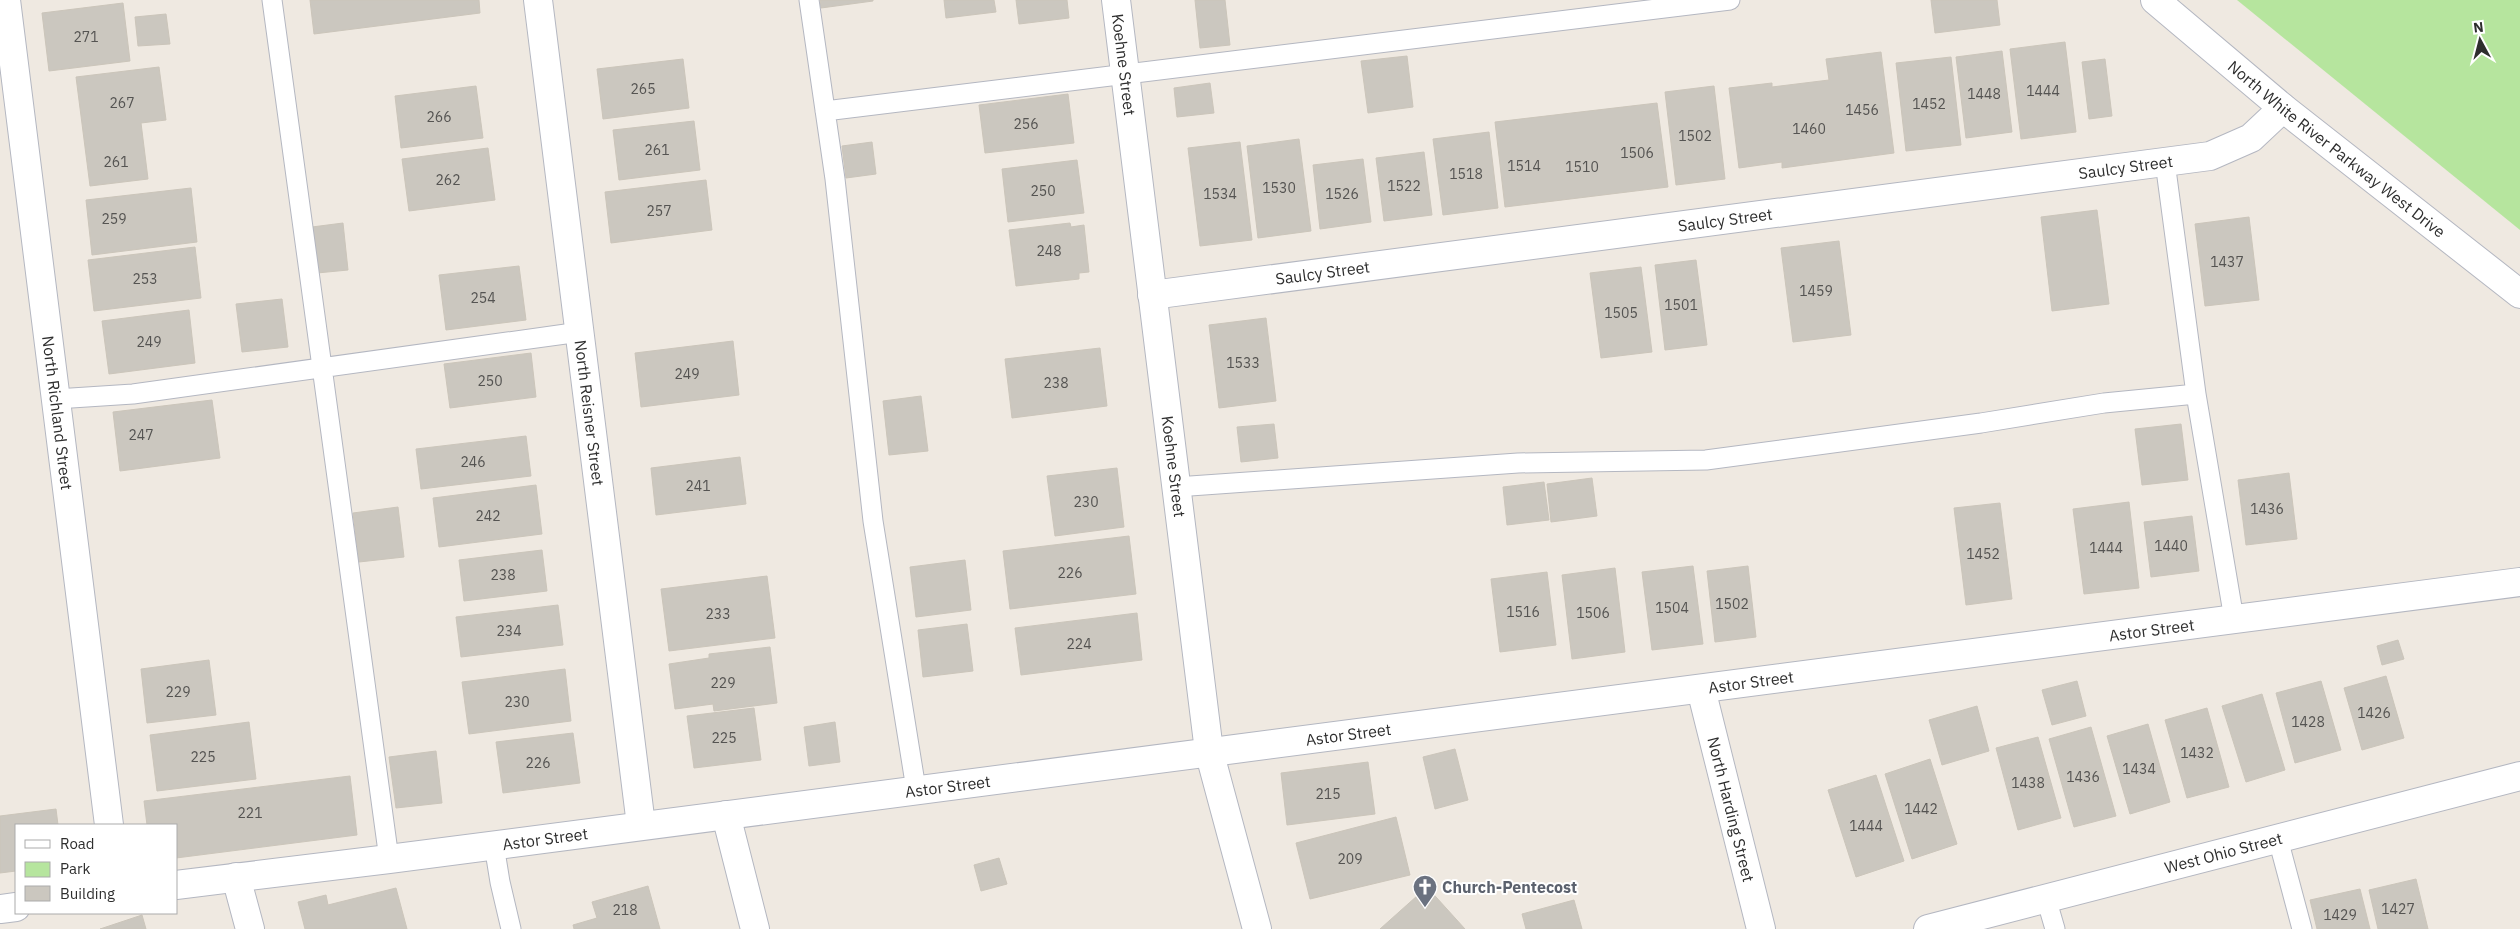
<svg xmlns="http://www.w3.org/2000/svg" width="2520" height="929" viewBox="0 0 2520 929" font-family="'IBM Plex Sans',sans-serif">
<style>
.green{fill:#b6e59e}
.building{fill:#cbc7bf;stroke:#cbc5ba}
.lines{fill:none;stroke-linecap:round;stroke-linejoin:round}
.lane-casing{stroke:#b4b7c1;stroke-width:21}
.street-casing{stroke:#b4b7c1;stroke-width:30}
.secondary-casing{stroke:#b4b7c1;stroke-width:30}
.lane{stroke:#fff;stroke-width:19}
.street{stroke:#fff;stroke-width:28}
.secondary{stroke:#fff;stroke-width:28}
.labels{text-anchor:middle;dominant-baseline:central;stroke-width:4;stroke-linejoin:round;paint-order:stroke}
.number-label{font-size:14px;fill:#555452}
.street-label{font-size:16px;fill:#2e2e2e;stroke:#fff}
.worship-label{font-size:16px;font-weight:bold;fill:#5b616d;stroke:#fff;text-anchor:start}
</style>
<rect width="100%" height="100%" fill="#efe9e1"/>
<!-- green -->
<path class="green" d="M2237,0H2520V230Z"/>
<!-- building -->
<path class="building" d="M310,0H479L480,13L314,34Z
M820,0H873V1L821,8Z
M944,0H994L996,12L946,18Z
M1016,0H1067L1069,18L1019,24Z
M1195,0H1225L1230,45L1200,48Z
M1931,0H1997L2000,25L1935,33Z
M123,3L130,61L49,71L42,13Z
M166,14L170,44L138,46L135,17Z
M2065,42L2076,132L2021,139L2010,49Z
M2002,51L2012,132L1966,138L1956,57Z
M1881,52L1894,153L1782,168V162L1739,168L1729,88L1772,83V87L1829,80L1826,59Z
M1407,56L1413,107L1368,113L1361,61Z
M1951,57L1961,145L1906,151L1896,63Z
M683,59L689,108L603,119L597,69Z
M2105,59L2112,116L2089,119L2082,62Z
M159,67L166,120L141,123L148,179L90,186L76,77Z
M1210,83L1214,113L1177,117L1174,88Z
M476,86L483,138L401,148L395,96Z
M1714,86L1725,179L1676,185L1665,92Z
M1068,94L1074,143L985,153L979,105Z
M1657,103L1668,187L1505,207L1495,122Z
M694,121L700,170L619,180L613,130Z
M1489,132L1498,208L1443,215L1433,139Z
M1299,139L1311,231L1258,238L1247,146Z
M872,142L876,174L846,178L842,146Z
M1240,142L1252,240L1200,246L1188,148Z
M488,148L495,200L409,211L402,159Z
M1424,152L1432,215L1384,221L1376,158Z
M1363,159L1371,222L1320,229L1313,165Z
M1077,160L1084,213L1008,222L1002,169Z
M706,180L712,230L611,243L605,192Z
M191,188L197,242L92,255L86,200Z
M2097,210L2109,304L2052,311L2041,217Z
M2249,217L2259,300L2205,306L2195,224Z
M343,223L348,270L317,273L312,227Z
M1070,223L1071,227L1084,225L1089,272L1079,273V279L1016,286L1009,230Z
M1839,241L1851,335L1793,342L1781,248Z
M195,247L201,298L94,311L88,260Z
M1696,260L1707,345L1665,350L1655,265Z
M519,266L526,320L446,330L439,275Z
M1641,267L1652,352L1601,358L1590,273Z
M282,299L288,347L242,352L236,304Z
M189,310L195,363L109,374L102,321Z
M1266,318L1276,401L1219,408L1209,325Z
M733,341L739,395L641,407L635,353Z
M1100,348L1107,406L1012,418L1005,359Z
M531,353L536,397L450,408L444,364Z
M921,396L928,451L889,455L883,401Z
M212,400L220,458L120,471L113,412Z
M1274,424L1278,458L1241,462L1237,427Z
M2181,424L2188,480L2142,485L2135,429Z
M526,436L531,476L421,489L416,449Z
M740,457L746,504L656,515L651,468Z
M1117,468L1124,527L1055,536L1047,476Z
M2289,473L2297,539L2246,545L2238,480Z
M1592,478L1597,516L1551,522L1547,484Z
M1544,482L1549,520L1507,525L1503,487Z
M536,485L542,534L439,547L433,498Z
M2129,502L2139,588L2084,594L2073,509Z
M2000,503L2012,599L1966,605L1954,508Z
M398,507L404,557L359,562L353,513Z
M2192,516L2199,571L2151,577L2144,522Z
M1129,536L1136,594L1010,609L1003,551Z
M542,550L547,591L464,601L459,560Z
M965,560L971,610L916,617L910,567Z
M1693,566L1703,644L1652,650L1642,572Z
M1748,566L1756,637L1715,642L1707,571Z
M1615,568L1625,652L1572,659L1562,575Z
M1547,572L1556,645L1500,652L1491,579Z
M767,576L775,638L669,651L661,589Z
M558,605L563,645L461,657L456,617Z
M1137,613L1142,660L1021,675L1015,628Z
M967,624L973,671L923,677L918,630Z
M2398,640L2404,659L2382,665L2377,646Z
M770,647L777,703L714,711L713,704L675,709L669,664L709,658V654Z
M209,660L216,715L147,723L141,669Z
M565,669L571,721L469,734L462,682Z
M2386,676L2404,738L2362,750L2344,688Z
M2077,681L2086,716L2052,725L2042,690Z
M2321,681L2341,750L2295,763L2276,693Z
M2262,694L2285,770L2246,782L2222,706Z
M1977,706L1989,751L1942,765L1929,720Z
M754,708L761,760L694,768L687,716Z
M2207,708L2229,787L2187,798L2165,720Z
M249,722L256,779L157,791L150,735Z
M835,722L840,762L809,766L804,727Z
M2148,724L2170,802L2130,814L2107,736Z
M2091,727L2116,816L2074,827L2049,739Z
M573,733L580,783L503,793L496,742Z
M2038,737L2061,818L2018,830L1996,748Z
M1455,749L1468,800L1435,809L1423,757Z
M436,751L442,803L396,808L389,757Z
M1930,759L1957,844L1912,859L1885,774Z
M1368,762L1375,814L1287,825L1281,773Z
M1876,775L1904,861L1856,877L1828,790Z
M350,776L357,835L176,858V825H147L144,801Z
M56,809L58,825H16V871L0,873V816Z
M1396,817L1410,875L1310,899L1296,843Z
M999,858L1007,884L981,891L974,865Z
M2416,879L2428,929H2378L2369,890Z
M648,886L660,929H574L573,925L597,918L592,902Z
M1427,887L1465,929H1380Z
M396,888L407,929H305L298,902L326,895L328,905Z
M2360,889L2370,929H2317L2310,900Z
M1574,900L1582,929H1526L1522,914Z
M142,915L146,929H100Z"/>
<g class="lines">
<defs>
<path id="lane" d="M272,0L389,859
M809,0L835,179L873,521L916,789
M825,111L1730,0
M2165,162L2196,394
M56,399L133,394L580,332
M1176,487L1518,463L1706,460L1981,423L2104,403L2196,394L2234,619
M2278,839L2302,929
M494,845L500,882L511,929
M2046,898L2055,929"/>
<g id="street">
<path id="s1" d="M6,0L109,825"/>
<path id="s2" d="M538,0L641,825"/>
<path id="s3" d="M1116,0L1209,751L1257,929"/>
<path id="s4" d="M1152,295L2210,156L2251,138L2283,108"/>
<path id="s5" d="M1701,689L1761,929"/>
<path d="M726,815L755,929"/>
<path d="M236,877L250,929"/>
<path id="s6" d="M176,885L389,859L2520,582"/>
<path d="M0,909L16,907"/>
<path id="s7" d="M1928,929L2520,776"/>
</g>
<g id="secondary">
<path id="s8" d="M2155,0L2283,108L2520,294"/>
</g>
</defs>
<!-- lane casing -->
<use href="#lane" class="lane-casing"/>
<!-- street casing -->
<use href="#street" class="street-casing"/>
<!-- secondary casing -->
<use href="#secondary" class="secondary-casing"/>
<!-- lane -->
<use href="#lane" class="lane"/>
<!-- street -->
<use href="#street" class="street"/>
<!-- secondary -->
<use href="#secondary" class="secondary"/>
</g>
<!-- icons -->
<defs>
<symbol id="church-pin" viewBox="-11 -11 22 30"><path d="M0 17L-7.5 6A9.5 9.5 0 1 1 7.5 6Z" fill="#6b7280" stroke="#fff"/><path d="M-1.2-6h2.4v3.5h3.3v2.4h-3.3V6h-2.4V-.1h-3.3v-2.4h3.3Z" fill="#fff"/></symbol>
</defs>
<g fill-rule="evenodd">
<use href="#church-pin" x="1411" y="873" width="28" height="38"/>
</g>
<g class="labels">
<!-- number labels -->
<g class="number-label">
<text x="86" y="37">271</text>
<text x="643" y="89">265</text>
<text x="2043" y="91">1444</text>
<text x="1984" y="94">1448</text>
<text x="122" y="103">267</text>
<text x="1929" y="104">1452</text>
<text x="1862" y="110">1456</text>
<text x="439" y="117">266</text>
<text x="1026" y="124">256</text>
<text x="1809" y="129">1460</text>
<text x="1695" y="136">1502</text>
<text x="657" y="150">261</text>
<text x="1637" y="153">1506</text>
<text x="116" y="162">261</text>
<text x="1524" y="166">1514</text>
<text x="1582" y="167">1510</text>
<text x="1466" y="174">1518</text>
<text x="448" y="180">262</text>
<text x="1404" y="186">1522</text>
<text x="1279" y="188">1530</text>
<text x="1043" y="191">250</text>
<text x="1220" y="194">1534</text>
<text x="1342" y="194">1526</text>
<text x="659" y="211">257</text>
<text x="114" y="219">259</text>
<text x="1049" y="251">248</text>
<text x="2227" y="262">1437</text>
<text x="145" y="279">253</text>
<text x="1816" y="291">1459</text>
<text x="483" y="298">254</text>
<text x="1681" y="305">1501</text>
<text x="1621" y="313">1505</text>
<text x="149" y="342">249</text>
<text x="1243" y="363">1533</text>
<text x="687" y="374">249</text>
<text x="490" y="381">250</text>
<text x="1056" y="383">238</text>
<text x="141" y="435">247</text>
<text x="473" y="462">246</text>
<text x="698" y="486">241</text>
<text x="1086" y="502">230</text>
<text x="2267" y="509">1436</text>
<text x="488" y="516">242</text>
<text x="2171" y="546">1440</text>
<text x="2106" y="548">1444</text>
<text x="1983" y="554">1452</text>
<text x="1070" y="573">226</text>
<text x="503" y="575">238</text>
<text x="1732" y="604">1502</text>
<text x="1672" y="608">1504</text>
<text x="1523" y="612">1516</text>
<text x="1593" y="613">1506</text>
<text x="718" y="614">233</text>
<text x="509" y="631">234</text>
<text x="1079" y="644">224</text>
<text x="723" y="683">229</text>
<text x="178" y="692">229</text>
<text x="517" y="702">230</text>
<text x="2374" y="713">1426</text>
<text x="2308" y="722">1428</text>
<text x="724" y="738">225</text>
<text x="2197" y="753">1432</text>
<text x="203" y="757">225</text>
<text x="538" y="763">226</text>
<text x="2139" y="769">1434</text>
<text x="2083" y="777">1436</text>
<text x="2028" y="783">1438</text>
<text x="1328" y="794">215</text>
<text x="1921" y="809">1442</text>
<text x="250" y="813">221</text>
<text x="1866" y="826">1444</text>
<text x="1350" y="859">209</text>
<text x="2398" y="909">1427</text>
<text x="625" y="910">218</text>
<text x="2340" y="915">1429</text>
</g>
<!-- street labels -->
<g class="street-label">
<text stroke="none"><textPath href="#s3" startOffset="65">Koehne Street</textPath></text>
<text stroke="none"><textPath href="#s8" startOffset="235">North White River Parkway West Drive</textPath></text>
<text stroke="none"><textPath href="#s4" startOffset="982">Saulcy Street</textPath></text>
<text stroke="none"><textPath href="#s4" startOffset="578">Saulcy Street</textPath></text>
<text stroke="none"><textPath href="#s4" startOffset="172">Saulcy Street</textPath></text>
<text stroke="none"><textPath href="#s2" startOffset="416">North Reisner Street</textPath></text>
<text stroke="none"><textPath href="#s1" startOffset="416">North Richland Street</textPath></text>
<text stroke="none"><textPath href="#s3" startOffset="470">Koehne Street</textPath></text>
<text stroke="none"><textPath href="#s6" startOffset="1992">Astor Street</textPath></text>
<text stroke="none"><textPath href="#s6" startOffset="1588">Astor Street</textPath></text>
<text stroke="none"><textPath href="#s6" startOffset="1182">Astor Street</textPath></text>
<text stroke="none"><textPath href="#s6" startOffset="778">Astor Street</textPath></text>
<text stroke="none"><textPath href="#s5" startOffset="124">North Harding Street</textPath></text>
<text stroke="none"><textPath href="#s6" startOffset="372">Astor Street</textPath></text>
<text stroke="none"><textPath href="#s7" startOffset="305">West Ohio Street</textPath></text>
</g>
<!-- worship labels -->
<g class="worship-label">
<text x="1442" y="887">Church-Pentecost</text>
</g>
</g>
<!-- legend -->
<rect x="15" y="824" width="162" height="90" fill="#ffffff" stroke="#ababab"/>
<rect x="25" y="840" width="25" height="8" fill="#ffffff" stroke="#ababab"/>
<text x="60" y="849" font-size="15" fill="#2e2e2e">Road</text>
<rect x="25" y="862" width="25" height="15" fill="#b6e59e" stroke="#ababab"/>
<text x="60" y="874" font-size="15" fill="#2e2e2e">Park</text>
<rect x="25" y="886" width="25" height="15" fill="#cbc7bf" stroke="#ababab"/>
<text x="60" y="899" font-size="15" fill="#2e2e2e">Building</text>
<!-- north arrow -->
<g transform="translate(2480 40) rotate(353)" stroke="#ffffff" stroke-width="4" paint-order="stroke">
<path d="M0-4L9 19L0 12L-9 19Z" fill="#2e2e2e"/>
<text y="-8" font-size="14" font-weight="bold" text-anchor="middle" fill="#2e2e2e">N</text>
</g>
</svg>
